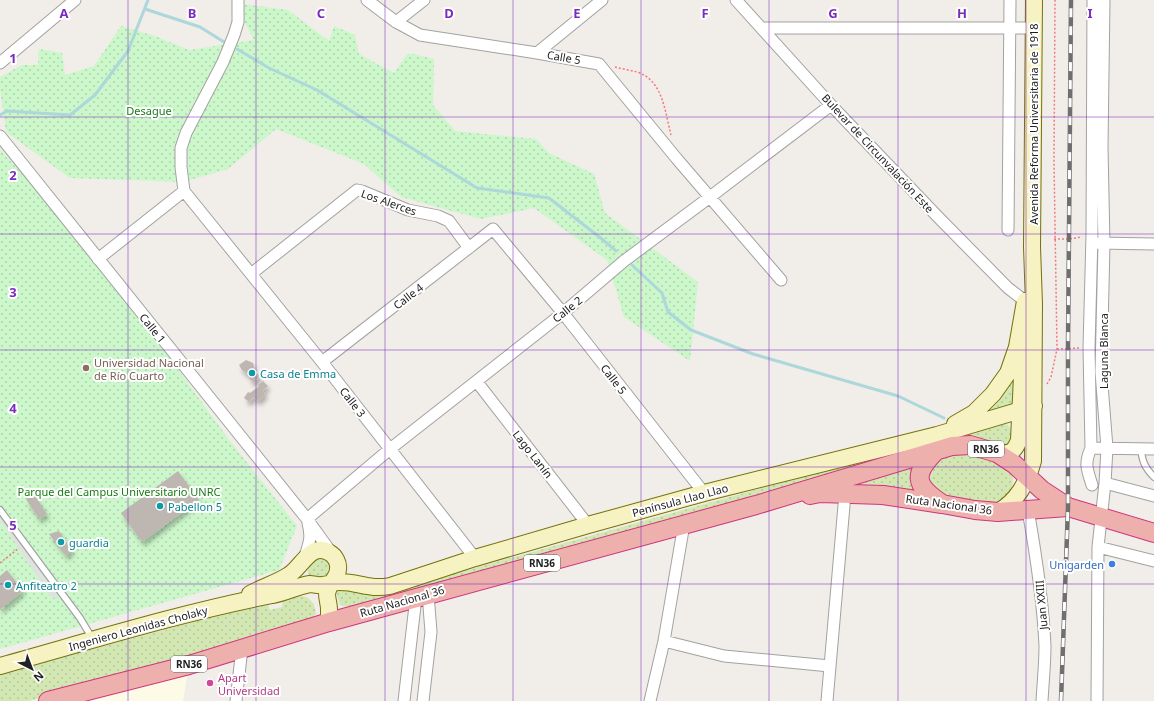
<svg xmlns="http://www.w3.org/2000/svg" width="1154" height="701" viewBox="0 0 1154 701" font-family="'Noto Sans',sans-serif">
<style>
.education{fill:#fdfae5}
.grass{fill:url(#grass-dots)}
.park{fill:url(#park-dots)}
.parking{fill:#e1e1e1}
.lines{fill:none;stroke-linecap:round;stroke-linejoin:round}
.stream{stroke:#acd7db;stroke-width:3}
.building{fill:#beb6b1;filter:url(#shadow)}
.service-casing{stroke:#a2a2a2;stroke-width:8}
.minor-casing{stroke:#a2a2a2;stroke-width:13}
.secondary-casing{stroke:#75720c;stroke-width:18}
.trunk-casing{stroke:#d1347f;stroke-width:20}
.path{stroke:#f2797d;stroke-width:1.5;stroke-dasharray:2 2;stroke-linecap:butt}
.service{stroke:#fff;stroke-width:5.5}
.minor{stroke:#fff;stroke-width:11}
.secondary{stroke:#f6f2c2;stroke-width:16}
.trunk{stroke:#edb0ac;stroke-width:18}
.rail-casing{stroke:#6f6f6f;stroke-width:4.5}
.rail{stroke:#fff;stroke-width:3;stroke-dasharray:9;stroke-linecap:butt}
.grid{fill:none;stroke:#7b2cbf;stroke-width:1;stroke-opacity:0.55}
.education-dot{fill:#8d6e63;stroke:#fff;stroke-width:1.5}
.culture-dot{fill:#0f9aa8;stroke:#fff;stroke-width:1.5}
.shop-dot{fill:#3f7fe0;stroke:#fff;stroke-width:1.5}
.hotel-dot{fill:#d1479c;stroke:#fff;stroke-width:1.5}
.labels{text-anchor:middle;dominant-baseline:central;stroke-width:4;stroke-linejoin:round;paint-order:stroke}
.shield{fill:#fff;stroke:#646464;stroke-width:1}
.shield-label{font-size:10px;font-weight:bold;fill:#212121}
.street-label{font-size:11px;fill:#212121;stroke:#fff}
.park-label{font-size:11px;fill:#187c13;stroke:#fff}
.education-label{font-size:11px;fill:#785e54;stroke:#fff;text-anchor:start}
.culture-label{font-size:11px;fill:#0d838f;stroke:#fff;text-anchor:start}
.shop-label{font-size:11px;fill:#366cbe;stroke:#fff;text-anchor:end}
.hotel-label{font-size:11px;fill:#b23c85;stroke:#fff;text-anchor:start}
.grid-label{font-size:13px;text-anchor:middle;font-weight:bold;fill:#7b2cbf;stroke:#fff;stroke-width:4;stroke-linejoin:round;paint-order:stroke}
</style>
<defs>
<pattern id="grass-dots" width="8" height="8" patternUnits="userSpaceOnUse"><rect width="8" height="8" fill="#d3e7b3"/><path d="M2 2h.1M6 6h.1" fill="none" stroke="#b5c69a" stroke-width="1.8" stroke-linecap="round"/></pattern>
<pattern id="park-dots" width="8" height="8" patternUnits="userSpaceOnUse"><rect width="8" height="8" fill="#ccf7ca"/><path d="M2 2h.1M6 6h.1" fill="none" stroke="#afd3ad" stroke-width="1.8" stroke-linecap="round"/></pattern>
<filter id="shadow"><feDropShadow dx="2.5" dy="4.5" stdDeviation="2" flood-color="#0004"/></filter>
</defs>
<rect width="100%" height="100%" fill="#f1ede9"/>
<!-- education -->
<path class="education" d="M189,665L183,701H66Z"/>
<!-- grass -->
<path class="grass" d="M1017,364V407L976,419Z
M999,422L1008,425L1015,434L1011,443L1002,447L970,438L356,609L340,605L335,589H399Z
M965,452L987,456L1013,472C1013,491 1011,495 994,505L939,494L928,484L925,473C938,454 944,454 965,452Z
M916,463L922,497L823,488Z
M311,558H329L333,566L331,575L315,580L308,574L307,566Z
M297,596L307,597L314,604L316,614L308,621L255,635L234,643L29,701H0V675L8,672L223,614L268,605L270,610L282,607L283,600Z"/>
<!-- park -->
<path class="park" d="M234,3L288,10L329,41L334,26L355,35L359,54L394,73L408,53L434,59L433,105L455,131L536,139L549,153L594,174L605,213L698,282L690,361L624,317L607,260L534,208L481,219L401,197L364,164L276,129L228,169L183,182L70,178L6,132L0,88V77L22,65H38L39,49L62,53L65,75L94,66L121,26L155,36L189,50L254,40Z
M0,149L98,259L230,441L297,526L279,570L0,649Z"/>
<!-- parking -->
<path class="parking" d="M0,514L59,599L51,597L0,520Z"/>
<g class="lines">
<!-- stream -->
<path class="stream" d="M145,9L200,27L224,42
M237,49L269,68L317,90L477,188L549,198L602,239L616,251
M0,115L7,111L70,115L95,95L128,51L148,0
M632,265L662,293L668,312L691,330L753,354L898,396L944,418"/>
</g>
<!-- building -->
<path class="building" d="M246,360L253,363L255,371L260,375L255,383L249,379L250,376L242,370L239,365Z
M263,381L268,386L263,390L265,395L258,401L253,397L249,402L244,398L248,392L250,393L259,386L258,385Z
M178,471L199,500L142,542L121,513Z
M34,494L47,514L39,519L26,499Z
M59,531L72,550L66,556L49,534Z
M7,570L23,591L0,610V576Z"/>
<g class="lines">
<defs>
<path id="service" d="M1141,449C1142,461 1145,468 1154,477
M0,510L80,618L92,638"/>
<path id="minor" d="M367,0L396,22L420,35L537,53L599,64L677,159L781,280
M736,0L831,105L939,218L1008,288L1025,301
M396,22L424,0
M762,28H1034
M537,53L602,0
M0,63L75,0
M0,136L307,519L333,555
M184,191L322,362L475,558
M184,191L181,167V148L186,133L223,62L234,35L238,22V0
M1008,230L1010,0
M1097,243L1154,244
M98,259L184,191
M251,274L357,190L362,191L408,210L438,216L449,221L469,248
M322,362L493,229L563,313L704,493
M477,382L588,525
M1091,448L1154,449
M1105,483L1154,496
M1092,485C1087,469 1084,464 1091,448L1089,348L1092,235L1093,0
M1028,510C1036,555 1043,600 1045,646C1045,664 1043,683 1042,701
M307,519L390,449L563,313L624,261L710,197L831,105
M1098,547L1154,561
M304,559C309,544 312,538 308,523
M664,641L724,656L830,666
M236,701L242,648
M404,701L416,597
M423,701L431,632L428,594
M650,701L664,641L684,524
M827,701L845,494
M1097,701L1098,547L1105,483L1107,448L1101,372L1104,244L1102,147L1104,0"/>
<path id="secondary" d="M955,424L974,413L993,394L1008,373L1017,347L1025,301
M997,453C1010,454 1014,453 1019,440L1024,333
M998,512C1018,500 1027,483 1033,461L1034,304L1032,247L1034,0
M250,594C262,587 277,583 289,575C302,567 311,541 330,553C335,556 339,563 338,569C338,578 328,584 327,594C327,599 329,604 329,609C329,613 329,617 329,622
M0,666C90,641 180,613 272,595C285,593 297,586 310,584C314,584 318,586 322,585C328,585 333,582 340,582C359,582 369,590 390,586L475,558L588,525L704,493L937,435L1034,406"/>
<path id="trunk" d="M936,451C913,474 914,485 941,503
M810,495L820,493L883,495L942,504L975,510L998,512L1068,507
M48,701L189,665L329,622L756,505L952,446L970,445L997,453L1014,464L1042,490L1068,507L1154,533"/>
</defs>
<!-- service casing -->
<use href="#service" class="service-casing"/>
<!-- minor casing -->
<use href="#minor" class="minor-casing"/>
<!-- secondary casing -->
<use href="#secondary" class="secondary-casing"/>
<!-- trunk casing -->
<use href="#trunk" class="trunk-casing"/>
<!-- path -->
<path class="path" d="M615,67C622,69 630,70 637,72C663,80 665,112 671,135
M1054,239H1069L1082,237
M1057,349L1079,348
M1047,384L1051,377L1057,349L1054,162L1055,0
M0,563L19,548"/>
<!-- service -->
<use href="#service" class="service"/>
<!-- minor -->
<use href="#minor" class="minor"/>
<!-- secondary -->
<use href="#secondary" class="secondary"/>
<!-- trunk -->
<use href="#trunk" class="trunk"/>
<defs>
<path id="rail" d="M1061,701L1068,507V349L1071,0"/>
</defs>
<!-- rail casing -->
<use href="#rail" class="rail-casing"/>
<!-- rail -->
<use href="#rail" class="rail"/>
</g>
<!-- grid -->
<path class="grid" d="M128,0V701M256,0V701M385,0V701M513,0V701M641,0V701M769,0V701M898,0V701M1026,0V701M0,117H1154M0,234H1154M0,350H1154M0,467H1154M0,584H1154"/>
<!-- markers -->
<circle class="education-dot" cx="86" cy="368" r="4"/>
<g class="culture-dot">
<circle cx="252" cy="373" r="4"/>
<circle cx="160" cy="506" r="4"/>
<circle cx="61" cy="542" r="4"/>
<circle cx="8" cy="585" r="4"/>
</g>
<circle class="shop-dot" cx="1112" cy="564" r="4"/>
<circle class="hotel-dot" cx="210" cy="683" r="4"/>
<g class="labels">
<!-- shield labels -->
<g class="shield">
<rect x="968" y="441" width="36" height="16" rx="3"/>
<rect x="524" y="555" width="36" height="16" rx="3"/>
<rect x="171" y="656" width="36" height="16" rx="3"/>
</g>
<g class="shield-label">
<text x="986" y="449">RN36</text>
<text x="542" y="563">RN36</text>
<text x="189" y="664">RN36</text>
</g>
<!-- street labels -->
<g class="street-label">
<text transform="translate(564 57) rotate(10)">Calle 5</text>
<text transform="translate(1033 124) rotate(-90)">Avenida Reforma Universitaria de 1918</text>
<text transform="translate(878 153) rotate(47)">Bulevar de Circunvalación Este</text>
<text transform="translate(389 202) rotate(19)">Los Alerces</text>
<text transform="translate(408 296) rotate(-38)">Calle 4</text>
<text transform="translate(567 309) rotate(-39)">Calle 2</text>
<text transform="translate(153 328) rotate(51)">Calle 1</text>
<text transform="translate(1103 351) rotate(-90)">Laguna Blanca</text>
<text transform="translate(614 379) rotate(52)">Calle 5</text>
<text transform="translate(353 402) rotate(52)">Calle 3</text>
<text transform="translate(533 454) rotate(52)">Lago Lanín</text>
<text transform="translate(680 500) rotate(-15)">Península Llao Llao</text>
<text transform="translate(949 504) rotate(8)">Ruta Nacional 36</text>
<text transform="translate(402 601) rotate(-16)">Ruta Nacional 36</text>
<text transform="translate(1041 605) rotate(-95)">Juan XXIII</text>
<text transform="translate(138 628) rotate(-15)">Ingeniero Leonidas Cholaky</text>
</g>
<!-- park labels -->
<g class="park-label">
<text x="149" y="110">Desague</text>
<text x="119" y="491">Parque del Campus Universitario UNRC</text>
</g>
<!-- education labels -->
<g class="education-label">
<text x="94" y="362">Universidad Nacional<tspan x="94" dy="13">de Río Cuarto</tspan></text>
</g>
<!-- culture labels -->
<g class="culture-label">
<text x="260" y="373">Casa de Emma</text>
<text x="168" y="506">Pabellon 5</text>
<text x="69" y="542">guardia</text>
<text x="16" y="585">Anfiteatro 2</text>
</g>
<!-- shop labels -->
<g class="shop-label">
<text x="1104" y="564">Unigarden</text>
</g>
<!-- hotel labels -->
<g class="hotel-label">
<text x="218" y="677">Apart<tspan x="218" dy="13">Universidad</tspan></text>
</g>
</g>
<g class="grid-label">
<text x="64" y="18">A</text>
<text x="192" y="18">B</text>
<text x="321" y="18">C</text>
<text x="449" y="18">D</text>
<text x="577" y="18">E</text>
<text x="705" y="18">F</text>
<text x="833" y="18">G</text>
<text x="962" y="18">H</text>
<text x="1090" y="18">I</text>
<text x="13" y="63">1</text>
<text x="13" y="180">2</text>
<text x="13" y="297">3</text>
<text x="13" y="413">4</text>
<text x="13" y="530">5</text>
</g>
<!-- north arrow -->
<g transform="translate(32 669) rotate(138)" stroke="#ffffff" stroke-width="3" paint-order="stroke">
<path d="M0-3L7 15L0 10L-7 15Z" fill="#212121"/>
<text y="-6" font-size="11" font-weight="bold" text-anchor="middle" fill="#212121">N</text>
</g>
</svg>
